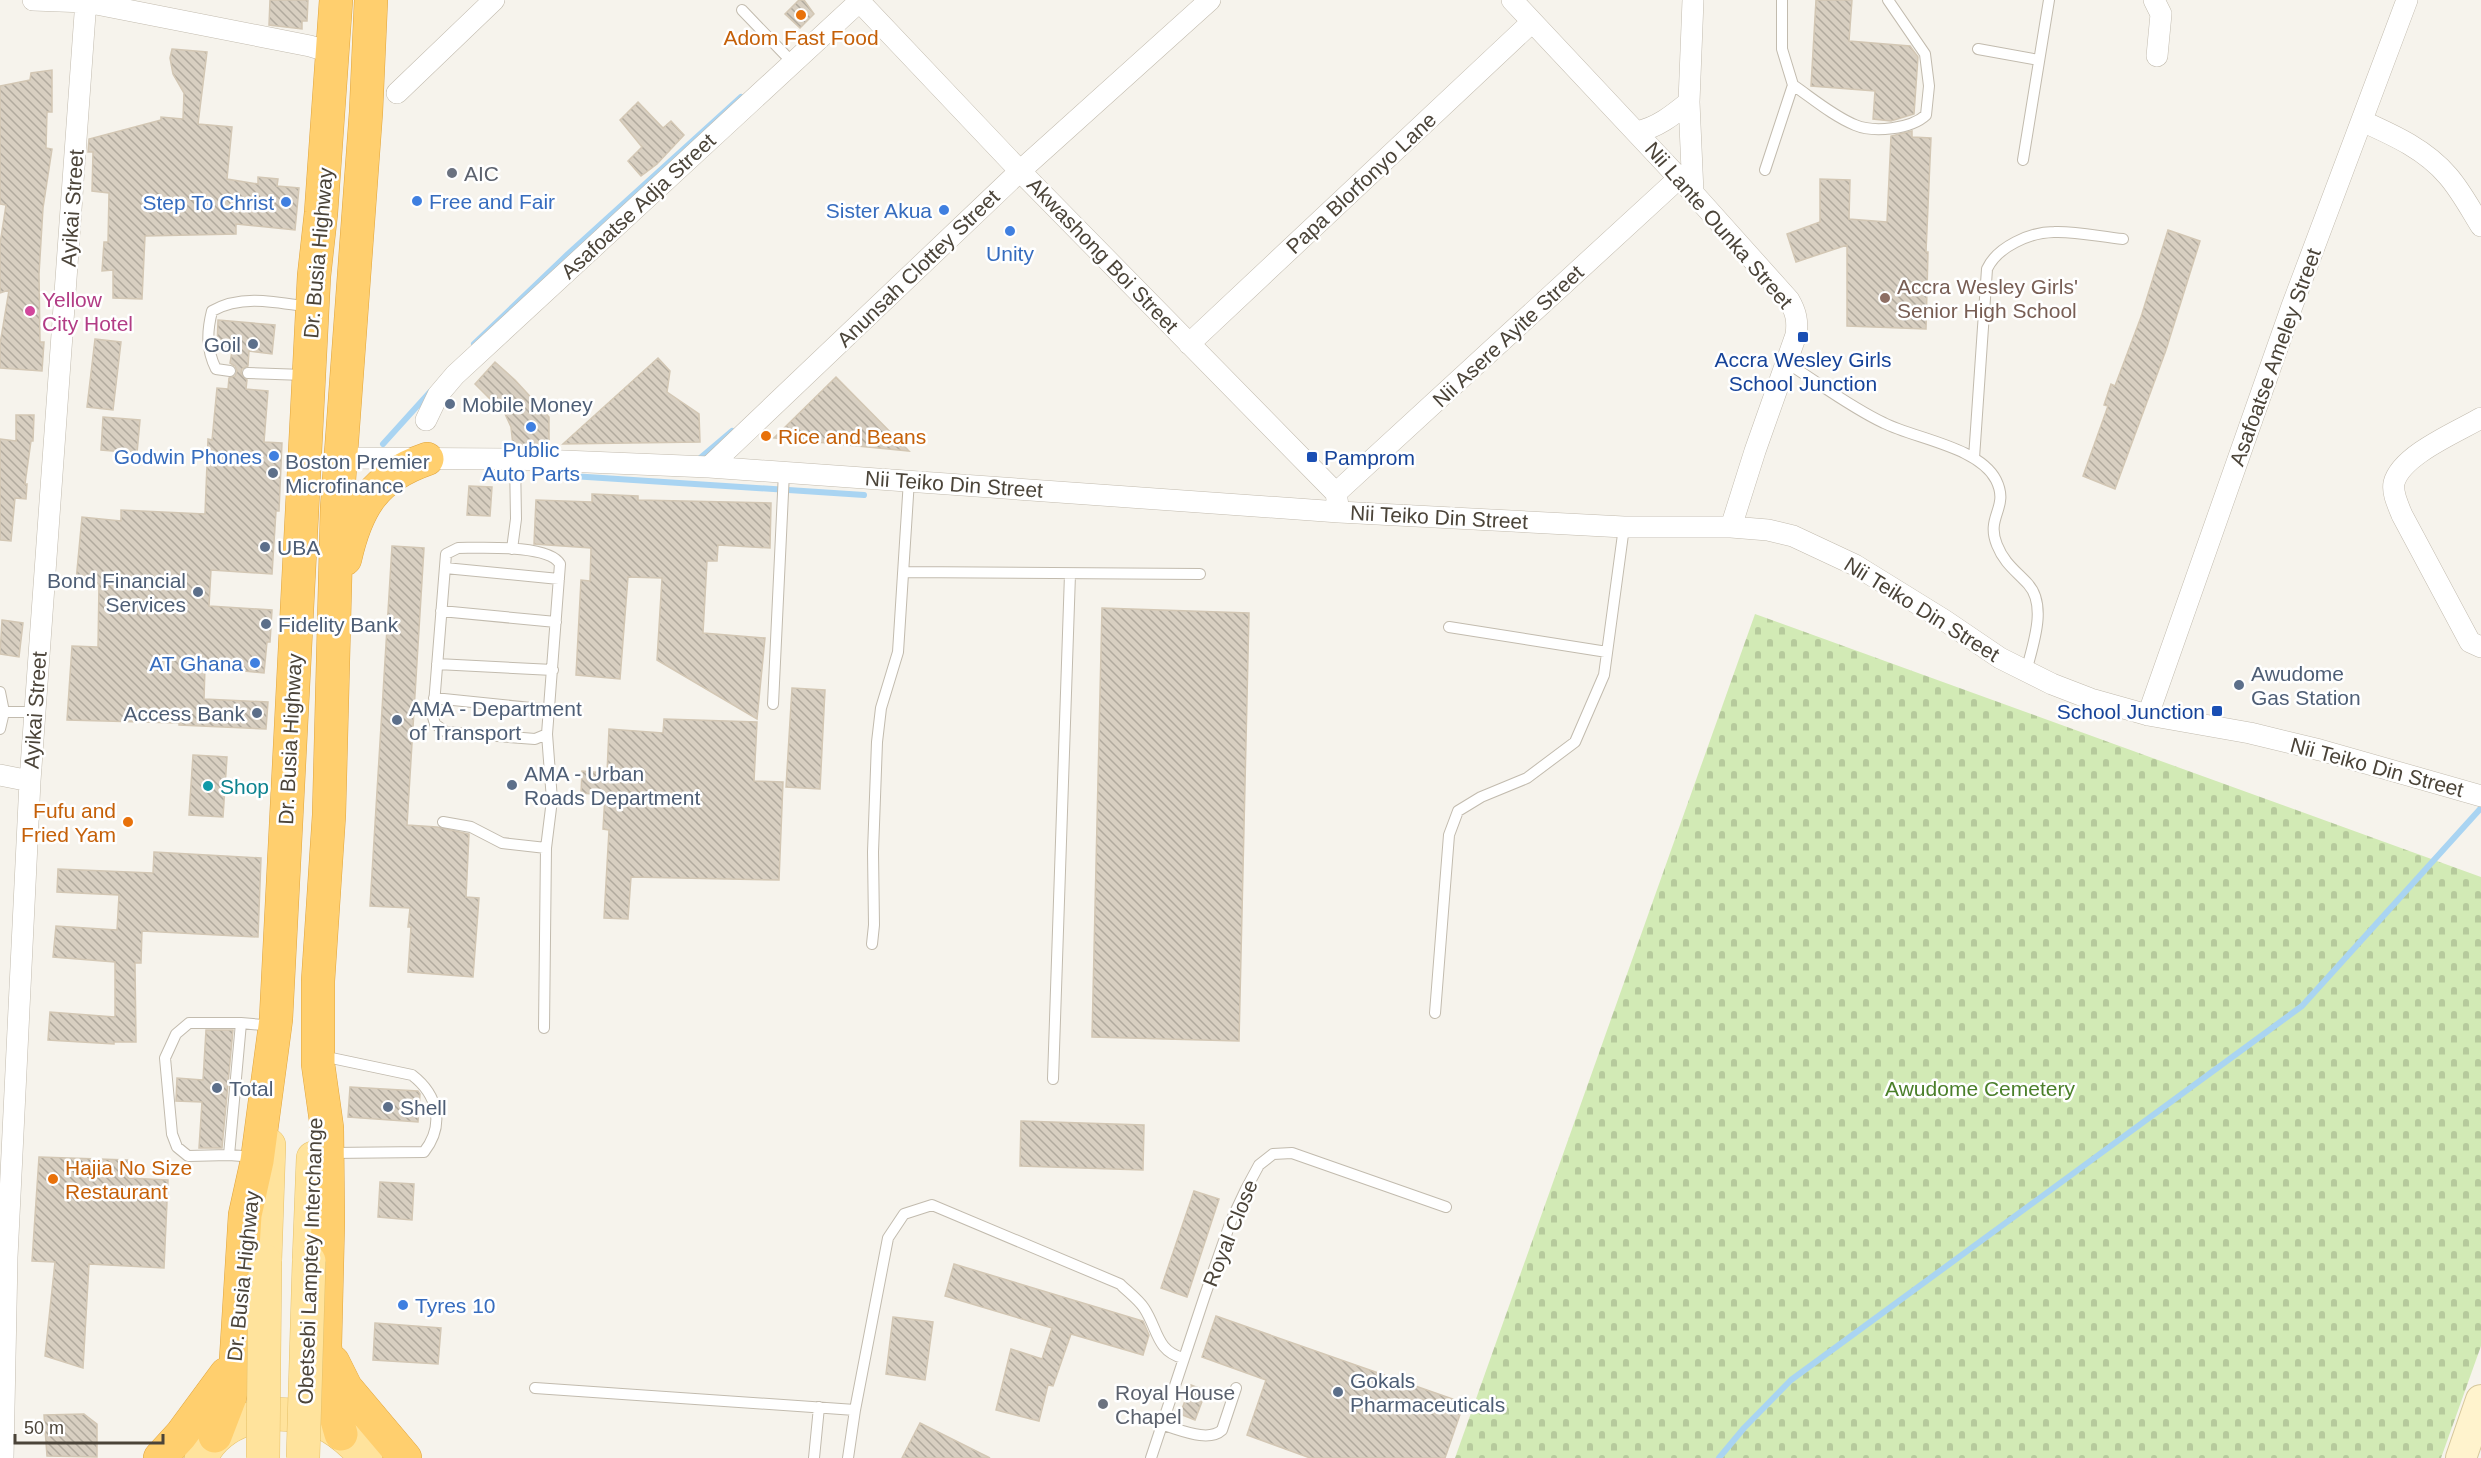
<svg xmlns="http://www.w3.org/2000/svg" width="2481" height="1458" viewBox="0 0 2481 1458" font-family="Helvetica,sans-serif">
<style>
.cemetery{fill:url(#cemetery-stones)}
.lines{fill:none;stroke-linecap:round;stroke-linejoin:round}
.stream{stroke:#a9d4f2;stroke-width:6}
.building{fill:url(#building-back-hatch);stroke:#d3c7b4;stroke-width:1.5}
.lane-casing{stroke:#c2bbae;stroke-width:12}
.street-casing{stroke:#c2bbae;stroke-width:22}
.secondary-casing{stroke:#d6c79b;stroke-width:32}
.primary-casing{stroke:#e6c16a;stroke-width:34}
.highway-casing{stroke:#e0a43c;stroke-width:34}
.lane{stroke:#fff;stroke-width:10}
.street{stroke:#fff;stroke-width:21}
.secondary{stroke:#fff3cd;stroke-width:30}
.primary{stroke:#ffe39c;stroke-width:33}
.highway{stroke:#ffcf6e;stroke-width:33}
.primary-bridge-casing{stroke:#e6c16a;stroke-width:34;stroke-linecap:butt}
.primary-bridge{stroke:#ffe39c;stroke-width:33}
.food-dot{fill:#e8710a;stroke:#fff;stroke-width:2}
.worship-dot{fill:#6b7280;stroke:#fff;stroke-width:2}
.shop-dot{fill:#3f7fe0;stroke:#fff;stroke-width:2}
.education-dot{fill:#8d6e63;stroke:#fff;stroke-width:2}
.hotel-dot{fill:#d1479c;stroke:#fff;stroke-width:2}
.transit-dot{fill:#1a4fb4;stroke:#fff;stroke-width:2}
.service-dot{fill:#5c6f8a;stroke:#fff;stroke-width:2}
.culture-dot{fill:#0f9aa8;stroke:#fff;stroke-width:2}
.labels{text-anchor:middle;dominant-baseline:central;stroke-width:5;stroke-linejoin:round;paint-order:stroke}
.food-label{font-size:21px;fill:#c56008;stroke:#fff;text-anchor:start}
.worship-label{font-size:21px;fill:#5b616d;stroke:#fff;text-anchor:start}
.street-label{font-size:21px;fill:#4b4439;stroke:#fff}
.shop-label{font-size:21px;fill:#366cbe;stroke:#fff;text-anchor:end}
.education-label{font-size:21px;fill:#785e54;stroke:#fff;text-anchor:start}
.hotel-label{font-size:21px;fill:#b23c85;stroke:#fff;text-anchor:start}
.service-label{font-size:21px;fill:#4e5e75;stroke:#fff;text-anchor:start}
.transit-label{font-size:21px;fill:#164399;stroke:#fff}
.culture-label{font-size:21px;fill:#0d838f;stroke:#fff;text-anchor:start}
.park-label{font-size:21px;fill:#4a7f2a;stroke:#fff}
</style>
<defs>
<pattern id="cemetery-stones" width="16" height="16" patternUnits="userSpaceOnUse" patternTransform="scale(1.5)"><rect width="16" height="16" fill="#d2eab5"/><path d="M2 7V4a2 2 0 0 1 4 0v3zM10 15v-3a2 2 0 0 1 4 0v3z" fill="#b6ca9c"/></pattern>
<pattern id="building-back-hatch" width="6" height="6" patternUnits="userSpaceOnUse" patternTransform="scale(1.5)"><rect width="6" height="6" fill="#d8cfc1"/><path d="M-1 5l2 2M0 0l6 6M5-1l2 2" fill="none" stroke="#b1aa9e"/></pattern>
</defs>
<rect width="100%" height="100%" fill="#f6f3ec"/>
<!-- cemetery -->
<path class="cemetery" d="M1755,614L2481,877V1346L2441,1458H1455Z"/>
<g class="lines">
<!-- stream -->
<path class="stream" d="M474,344L568,254L741,97
M383,444L430,392
M695,460L699,459L732,431
M541,474L864,495
M1719,1458L1744,1428L1791,1380L2302,1006L2481,808"/>
</g>
<!-- building -->
<path class="building" d="M270,0H308L307,21H302V29L269,25Z
M799,0H804L814,14L800,28L785,14Z
M1816,0H1852L1849,41L1910,46L1918,57L1914,114L1891,121L1873,119L1875,91L1811,86Z
M172,49L207,52L198,124L232,127L227,179L258,184V177L278,179L277,186L299,188L295,230L236,224V234L145,236L142,299L113,298V270L102,271L104,242H108L109,193L92,191L93,152H88L89,139L161,120V117L183,119L184,93L173,74L170,58Z
M52,70V112H47L46,148L52,149L43,208L39,274L40,342H44L42,371L0,368V344L9,290L0,293V244L6,205L0,204V86L30,80L31,73Z
M638,102L663,128L671,121L684,135L657,164L641,176L628,161L642,147L620,120Z
M1912,131V137L1931,138L1926,252H1928L1926,329L1847,326V245L1796,262L1787,234L1820,222V179L1850,180L1849,219L1887,222L1891,136Z
M2168,230L2200,241L2166,350L2115,489L2083,476L2108,406L2104,405L2111,384L2115,386L2141,317Z
M218,320L275,325L272,354L249,351L248,366L242,369L241,373L247,380L246,389L268,391L264,442L282,443L279,511H276L272,574L211,570L209,606L272,610L270,642H267L264,673L205,667L204,699L268,702L266,729L179,725V723L67,720L72,646L98,647L99,584L76,581L82,517L121,521V510L205,514L208,439L212,440L217,388L228,389L229,378L235,376L237,371L235,366L230,363L232,351L217,350Z
M95,339L121,342L113,410L87,407Z
M658,358L670,371L667,392L699,414L700,442L563,444Z
M495,362L515,380L549,417V448L513,446L511,427L505,414L475,384Z
M836,377L909,451L774,438Z
M16,415H34L33,441H31L25,484H27L26,499L15,498L11,541L0,540V439L16,441Z
M103,417L140,420L137,453L101,450Z
M469,486L492,487L490,516L467,515Z
M592,494L638,496V500L771,503L770,548L718,545L717,561H707L703,633L765,638L757,719L657,660L662,578L628,577L620,679L576,675L581,580L590,581L591,548L534,544L536,500L592,502Z
M392,546L424,548L407,825L437,827L469,834L466,897L479,898L473,977L408,972L411,927H408L410,908L370,906Z
M1102,608L1249,613L1239,1041L1092,1037Z
M2,620L23,623L19,657L0,654Z
M792,688L825,690L820,789L786,787Z
M664,719L757,722L754,781L783,782L779,880L631,877L628,919L604,918L609,830L603,829L605,795L581,793L582,771L607,773L609,729L663,733Z
M193,755L227,757L223,817L189,815Z
M154,852L261,858L258,937L142,931L141,963H135L136,1042H114V1044L48,1040L50,1012L115,1017V962L53,957L56,926L117,930L119,895L57,892L58,869L153,873Z
M206,1030H233L222,1148H199L202,1102L176,1101L177,1078L203,1080Z
M350,1087L418,1091L420,1094L418,1122L348,1117Z
M1021,1121L1144,1125L1143,1170L1020,1166Z
M39,1157L128,1160V1178L168,1180L164,1268L89,1264L83,1368L45,1356L55,1262L32,1261Z
M380,1182L414,1184L412,1220L378,1217Z
M1194,1191L1219,1199L1187,1297L1161,1288Z
M954,1264L1143,1321L1149,1335L1143,1355L1071,1334L1053,1386L1048,1385L1039,1421L996,1410L1011,1349L1042,1359L1052,1328L945,1296Z
M1216,1316L1464,1403L1445,1458H1310L1247,1435L1266,1380L1202,1357Z
M893,1317L933,1322L925,1380L886,1374Z
M375,1323L441,1328L438,1364L373,1360Z
M1191,1385L1206,1391L1195,1420L1180,1414Z
M84,1414L97,1424V1457L47,1456L44,1415Z
M920,1423L990,1458H902Z"/>
<g class="lines">
<defs>
<path id="lane" d="M742,10L793,63
M1978,49L2039,60
M1793,85C1812,98 1833,116 1855,125C1874,133 1911,129 1926,115L1929,86L1925,54L1888,0
M2023,160L2049,0
M1765,170L1793,85L1782,49V0
M1787,363C1819,383 1850,407 1884,423C1916,439 1979,447 1996,480C2010,508 1985,516 1997,545C2004,563 2016,571 2028,584C2048,606 2032,647 2026,672
M230,371L216,369C206,349 207,331 212,311C241,294 276,302 309,307
M248,373L304,375
M1974,458L1987,269C1997,247 2030,232 2054,232C2076,231 2101,237 2123,239
M512,549L516,519L515,459
M445,568L559,579
M903,572L1200,574
M441,611L556,622
M1449,627L1607,652
M437,664L553,670
M0,692L4,712L0,729
M434,698L550,710
M773,704L784,472
M4,712H35
M443,822L471,827L502,843L546,848
M872,944L874,925L873,852L877,742L881,708L898,652L909,480
M1435,1013L1449,835L1458,811L1481,797L1527,778L1575,742L1604,675L1624,527
M544,1028L546,848L552,800L547,734L560,564C549,544 480,548 458,548L446,554L433,717L435,724L446,732L535,739L547,734
M322,1056L412,1075C438,1095 445,1125 424,1152L331,1153
M1053,1079L1070,574
M229,1155L188,1156L177,1147L172,1134L165,1058L176,1034L189,1023H241
M252,1160L242,1156L229,1155L241,1023L263,1025L270,1022
M535,1388L855,1410
M1163,1425C1179,1429 1208,1443 1222,1430L1236,1388
M814,1458L819,1407
M848,1458L855,1410L888,1238L904,1214L932,1205L1120,1284C1128,1292 1138,1299 1144,1308C1158,1329 1156,1351 1183,1358
M1151,1458L1205,1295L1231,1221L1246,1189L1259,1165L1273,1154L1292,1153L1446,1207"/>
<path id="street" d="M33,0L86,2L310,46L333,53
M858,0L1020,171L1336,493L1339,512
M1512,0L1693,193L1789,300C1796,312 1798,321 1796,335L1755,451L1731,527
M2154,0L2161,14L2157,56
M397,93L494,0
M2362,121C2393,135 2425,149 2448,176C2461,191 2471,210 2481,226
M1636,132C1657,128 1673,115 1689,102
M1693,193L1689,102L1693,0
M1189,344L1532,22
M2481,418C2457,432 2401,455 2394,483C2392,493 2398,505 2402,515L2470,642L2481,647
M426,420L438,395L455,375L861,0
M342,458L515,459L709,467L1339,512L1624,527H1731L1768,530L1793,536L1855,565L1944,620L2000,658L2052,684L2091,699L2148,715L2250,733L2320,750L2481,796
M709,467L1020,171L1210,0
M1336,493L1679,178
M2148,715L2292,306L2407,0
M0,775L30,781
M3,1458L7,1257L30,781L86,0"/>
<path id="secondary" d="M2461,1458L2481,1400"/>
<path id="primary" d="M265,1261L269,1145
M309,1261L313,1158
M201,1458C222,1414 281,1405 323,1423C340,1431 354,1444 366,1458"/>
<path id="highway" d="M345,559C357,506 375,477 427,459
M333,1362L346,1388L405,1458
M341,1434L330,1396L325,1346L328,1222L327,1128L318,1064V981L329,815L337,508L366,112L371,0
M215,1436L230,1397L236,1360L245,1215L257,1161L276,1019L314,276L321,213L336,0
M160,1458L181,1435L226,1374"/>
</defs>
<!-- lane casing -->
<use href="#lane" class="lane-casing"/>
<!-- street casing -->
<use href="#street" class="street-casing"/>
<!-- secondary casing -->
<use href="#secondary" class="secondary-casing"/>
<!-- primary casing -->
<use href="#primary" class="primary-casing"/>
<!-- highway casing -->
<use href="#highway" class="highway-casing"/>
<!-- lane -->
<use href="#lane" class="lane"/>
<!-- street -->
<use href="#street" class="street"/>
<!-- secondary -->
<use href="#secondary" class="secondary"/>
<!-- primary -->
<use href="#primary" class="primary"/>
<!-- highway -->
<use href="#highway" class="highway"/>
<defs>
<path id="primary-bridge" d="M263,1458L265,1261
M303,1458L309,1261"/>
</defs>
<!-- primary-bridge casing -->
<use href="#primary-bridge" class="primary-bridge-casing"/>
<!-- primary-bridge -->
<use href="#primary-bridge" class="primary-bridge"/>
</g>
<!-- markers -->
<g class="food-dot">
<circle cx="801" cy="15" r="6"/>
<circle cx="766" cy="436" r="6"/>
<circle cx="128" cy="822" r="6"/>
<circle cx="53" cy="1179" r="6"/>
</g>
<g class="worship-dot">
<circle cx="452" cy="173" r="6"/>
<circle cx="1103" cy="1404" r="6"/>
</g>
<g class="shop-dot">
<circle cx="417" cy="201" r="6"/>
<circle cx="286" cy="202" r="6"/>
<circle cx="944" cy="210" r="6"/>
<circle cx="1010" cy="231" r="6"/>
<circle cx="531" cy="427" r="6"/>
<circle cx="274" cy="456" r="6"/>
<circle cx="255" cy="663" r="6"/>
<circle cx="403" cy="1305" r="6"/>
</g>
<circle class="education-dot" cx="1885" cy="298" r="6"/>
<circle class="hotel-dot" cx="30" cy="311" r="6"/>
<g class="transit-dot">
<rect x="1797" y="331" width="12" height="12" rx="3"/>
<rect x="1306" y="451" width="12" height="12" rx="3"/>
<rect x="2211" y="705" width="12" height="12" rx="3"/>
</g>
<g class="service-dot">
<circle cx="253" cy="344" r="6"/>
<circle cx="450" cy="404" r="6"/>
<circle cx="273" cy="473" r="6"/>
<circle cx="265" cy="547" r="6"/>
<circle cx="198" cy="592" r="6"/>
<circle cx="266" cy="624" r="6"/>
<circle cx="2239" cy="685" r="6"/>
<circle cx="257" cy="713" r="6"/>
<circle cx="397" cy="720" r="6"/>
<circle cx="512" cy="785" r="6"/>
<circle cx="217" cy="1088" r="6"/>
<circle cx="388" cy="1107" r="6"/>
<circle cx="1338" cy="1392" r="6"/>
</g>
<circle class="culture-dot" cx="208" cy="786" r="6"/>
<g class="labels">
<!-- food labels -->
<g class="food-label">
<text x="801" y="37" text-anchor="middle">Adom Fast Food</text>
<text x="778" y="436">Rice and Beans</text>
<text x="116" y="810" text-anchor="end">Fufu and<tspan x="116" dy="24">Fried Yam</tspan></text>
<text x="65" y="1167">Hajia No Size<tspan x="65" dy="24">Restaurant</tspan></text>
</g>
<!-- worship labels -->
<g class="worship-label">
<text x="464" y="173">AIC</text>
<text x="1115" y="1392">Royal House<tspan x="1115" dy="24">Chapel</tspan></text>
</g>
<!-- street labels -->
<g class="street-label">
<text transform="translate(1361 183) rotate(-43)">Papa Blorfonyo Lane</text>
<text transform="translate(638 206) rotate(-43)">Asafoatse Adja Street</text>
<text transform="translate(72 208) rotate(-86)">Ayikai Street</text>
<text transform="translate(1719 225) rotate(49)">Nii Lante Ounka Street</text>
<text transform="translate(318 253) rotate(-85)">Dr. Busia Highway</text>
<text transform="translate(1103 255) rotate(46)">Akwashong Boi Street</text>
<text transform="translate(918 268) rotate(-44)">Anunsah Clottey Street</text>
<text transform="translate(1508 336) rotate(-43)">Nii Asere Ayite Street</text>
<text transform="translate(2275 357) rotate(-70)">Asafoatse Ameley Street</text>
<text transform="translate(954 484) rotate(4)">Nii Teiko Din Street</text>
<text transform="translate(1439 517) rotate(3)">Nii Teiko Din Street</text>
<text transform="translate(1922 609) rotate(32)">Nii Teiko Din Street</text>
<text transform="translate(35 710) rotate(-86)">Ayikai Street</text>
<text transform="translate(290 739) rotate(-87)">Dr. Busia Highway</text>
<text transform="translate(2377 767) rotate(15)">Nii Teiko Din Street</text>
<text transform="translate(1230 1233) rotate(-68)">Royal Close</text>
<text transform="translate(310 1261) rotate(-88)">Obetsebi Lamptey Interchange</text>
<text transform="translate(243 1276) rotate(-84)">Dr. Busia Highway</text>
</g>
<!-- shop labels -->
<g class="shop-label">
<text x="429" y="201" text-anchor="start">Free and Fair</text>
<text x="274" y="202">Step To Christ</text>
<text x="932" y="210">Sister Akua</text>
<text x="1010" y="253" text-anchor="middle">Unity</text>
<text x="531" y="449" text-anchor="middle">Public<tspan x="531" dy="24">Auto Parts</tspan></text>
<text x="262" y="456">Godwin Phones</text>
<text x="243" y="663">AT Ghana</text>
<text x="415" y="1305" text-anchor="start">Tyres 10</text>
</g>
<!-- education labels -->
<g class="education-label">
<text x="1897" y="286">Accra Wesley Girls'<tspan x="1897" dy="24">Senior High School</tspan></text>
</g>
<!-- hotel labels -->
<g class="hotel-label">
<text x="42" y="299">Yellow<tspan x="42" dy="24">City Hotel</tspan></text>
</g>
<!-- service labels -->
<g class="service-label">
<text x="241" y="344" text-anchor="end">Goil</text>
<text x="462" y="404">Mobile Money</text>
<text x="285" y="461">Boston Premier<tspan x="285" dy="24">Microfinance</tspan></text>
<text x="277" y="547">UBA</text>
<text x="186" y="580" text-anchor="end">Bond Financial<tspan x="186" dy="24">Services</tspan></text>
<text x="278" y="624">Fidelity Bank</text>
<text x="2251" y="673">Awudome<tspan x="2251" dy="24">Gas Station</tspan></text>
<text x="409" y="708">AMA - Department<tspan x="409" dy="24">of Transport</tspan></text>
<text x="245" y="713" text-anchor="end">Access Bank</text>
<text x="524" y="773">AMA - Urban<tspan x="524" dy="24">Roads Department</tspan></text>
<text x="229" y="1088">Total</text>
<text x="400" y="1107">Shell</text>
<text x="1350" y="1380">Gokals<tspan x="1350" dy="24">Pharmaceuticals</tspan></text>
</g>
<!-- transit labels -->
<g class="transit-label">
<text x="1803" y="359">Accra Wesley Girls<tspan x="1803" dy="24">School Junction</tspan></text>
<text x="1324" y="457" text-anchor="start">Pamprom</text>
<text x="2205" y="711" text-anchor="end">School Junction</text>
</g>
<!-- culture labels -->
<g class="culture-label">
<text x="220" y="786">Shop</text>
</g>
<!-- park labels -->
<g class="park-label">
<text x="1980" y="1088">Awudome Cemetery</text>
</g>
</g>
<!-- scale -->
<path d="M15 1434v9h148v-9" fill="none" stroke="#4b4439" stroke-width="3"/>
<text x="24" y="1434" font-size="18" fill="#4b4439" stroke="#ffffff" stroke-width="4.5" paint-order="stroke">50 m</text>
</svg>
